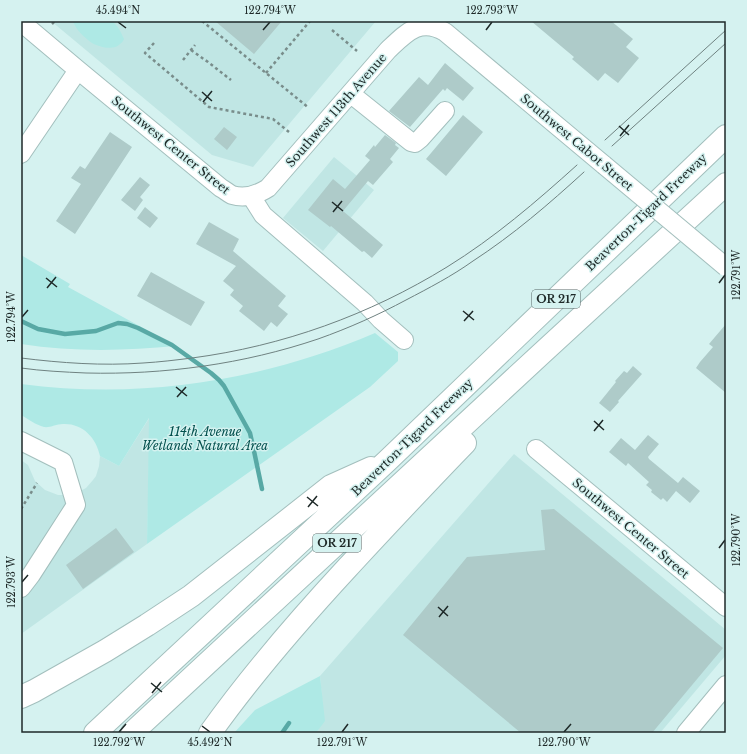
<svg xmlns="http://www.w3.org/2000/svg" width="747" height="754" viewBox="0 0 747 754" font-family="'Libre Baskerville',serif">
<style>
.built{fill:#c0e6e4}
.green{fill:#aee9e5}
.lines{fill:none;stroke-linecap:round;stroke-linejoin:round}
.stream{stroke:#58a9a5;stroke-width:4.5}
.building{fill:#aecbc9}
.minor-casing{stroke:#a3bfbd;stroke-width:20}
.highway-casing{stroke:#a3bfbd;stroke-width:24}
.path{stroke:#798d8b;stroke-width:2.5;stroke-dasharray:3 3;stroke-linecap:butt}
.minor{stroke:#fff;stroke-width:18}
.highway{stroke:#fff;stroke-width:22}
.tram{stroke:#6f8281;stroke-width:1}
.minor-bridge-casing{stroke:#a3bfbd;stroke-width:20;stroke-linecap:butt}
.minor-bridge{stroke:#fff;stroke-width:18}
.ticks{fill:none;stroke:#1e2928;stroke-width:1.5}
.labels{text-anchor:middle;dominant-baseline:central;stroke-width:3;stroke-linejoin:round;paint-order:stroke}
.shield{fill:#d5f2f0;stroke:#556564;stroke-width:1}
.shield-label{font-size:11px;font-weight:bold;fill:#1e2928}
.street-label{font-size:12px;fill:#1e2928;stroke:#d5f2f0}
.park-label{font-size:12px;font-style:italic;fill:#03504e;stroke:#d5f2f0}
.neatline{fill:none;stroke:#1e2928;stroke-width:1.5}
.ticks-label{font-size:10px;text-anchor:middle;fill:#1e2928}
</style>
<rect width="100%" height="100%" fill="#d5f2f0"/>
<!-- built -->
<path class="built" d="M51,21H376L253,167L212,155Z
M334,157L374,190L323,251L283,218Z
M150,417L147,544L21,634V460L28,465L35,481L45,490L58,495H66L74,494L86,488L93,480L96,476L99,466L100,456L119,466Z
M514,454L726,630V655L660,733H316L324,721L320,676Z"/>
<!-- green -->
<path class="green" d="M73,21H112C118,26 121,32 124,39C123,41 122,43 120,44C114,51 99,47 92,43C85,38 75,29 73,21Z
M21,255L70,284L68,287L176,346C124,351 72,352 21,344Z
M375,333L398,352V361L370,387L147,544L149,418L119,466L100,456C96,437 82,423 63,424C56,424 50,428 44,427C36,425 28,419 21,415V384C143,400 262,381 375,333Z
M320,676L325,721L316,733H234L255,710Z"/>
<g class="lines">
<!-- stream -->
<path class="stream" d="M21,321L38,329L65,334L96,331L118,323L127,324L138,328L172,345L211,373L219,380L224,386L250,433L254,451L262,489
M282,733L289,723"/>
</g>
<!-- building -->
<path class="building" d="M215,21H282L254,54Z
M531,21H611L633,39L626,47L639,58L618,83L605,73L598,81L572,59L574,57Z
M445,63L474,88L463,101L447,88L445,91L443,89L410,127L389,111L419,77L428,85Z
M463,115L483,132L446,176L426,159Z
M224,127L237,137L227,150L214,139Z
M110,132L132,147L75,234L56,221L81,184L71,178L80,166L85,169Z
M385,135L396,143L395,145L399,148L390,159L393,162L373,185L368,181L343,211L383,245L372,258L364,251L362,252L331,226L330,227L308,210L333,179L345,189L370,160L365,156L374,145L375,147Z
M140,177L150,185L140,197L143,200L135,211L121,200Z
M145,207L158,218L150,228L137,218Z
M209,222L239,239L233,251L286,296L278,306L288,314L277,327L271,322L264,331L239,311L243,306L230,295L234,290L223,281L236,266L196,244Z
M151,272L205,302L191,326L137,296Z
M726,324V393L696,368L700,362L713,347L709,344Z
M633,366L642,374L618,401L619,402L610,412L599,403L616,382L615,381L624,371L627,373Z
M648,435L659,444L648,457L649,459L678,483L683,477L700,491L690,503L676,491L667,502L663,498L661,500L651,492L652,490L646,485L649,482L628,463L626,466L609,452L621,438L635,450Z
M554,509L723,648L652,733H521L403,635L467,557L545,550L541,510Z
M116,528L134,552L83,589L66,565Z"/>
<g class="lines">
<defs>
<path id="minor" d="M21,22L78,70L221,188C225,190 228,193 232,195C245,199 257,195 268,188L388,50C406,33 420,17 445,32L604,165
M351,94L411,142L415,143L420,139L445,111
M21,154L78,70
M251,196L263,215L365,303L381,320L404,340
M21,441L63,462L76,505L31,575L21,588
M536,449L726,607
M686,733L726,685"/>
<path id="highway" d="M21,697L34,691L105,651L147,625L191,596L331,486L371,468
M95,733L387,461L726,136
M132,733L541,354L726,184
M210,733C252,674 299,620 348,567C387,525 425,484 465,443"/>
</defs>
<!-- minor casing -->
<use href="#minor" class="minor-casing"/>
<!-- highway casing -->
<use href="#highway" class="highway-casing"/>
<!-- path -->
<path class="path" d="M202,21L309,108
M52,24L55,21
M332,30L357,51
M154,43L145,53L209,107L273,119L289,132
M191,50L208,62L231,80
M183,60L195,45
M266,73L310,21
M21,509L37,483"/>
<!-- minor -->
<use href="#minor" class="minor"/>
<!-- highway -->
<use href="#highway" class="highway"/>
<!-- tram -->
<path class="tram" d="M605,140L726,30
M612,146L726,43
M21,358C61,363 103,366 143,363C160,362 176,360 192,358C283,346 369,315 447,267C494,238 536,202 577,165
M21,368C42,371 64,372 86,373C164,375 244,364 318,339C349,328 378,315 406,300C429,288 452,276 473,261C513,235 549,204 584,172"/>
<defs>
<path id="minor-bridge" d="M604,165L726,267"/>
</defs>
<!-- minor-bridge casing -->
<use href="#minor-bridge" class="minor-bridge-casing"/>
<!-- minor-bridge -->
<use href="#minor-bridge" class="minor-bridge"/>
</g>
<!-- ticks -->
<path class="ticks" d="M118,22L126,28M263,30L270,22M486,30L492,22M202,92L212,101M203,102L212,91M619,126L629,135M620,136L629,125M332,202L343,211M333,212L342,201M46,278L57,287M719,283L725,275M47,288L56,277M463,311L474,320M22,317L28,310M464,321L473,311M176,387L187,396M177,397L186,387M594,421L604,430M594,431L603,420M307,497L318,506M308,507L317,496M719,548L725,540M22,582L28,575M438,607L448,616M439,617L448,606M151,683L162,692M152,693L161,682M202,726L210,732M119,732L126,724M342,732L348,724M564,732L571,724"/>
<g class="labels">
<!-- shield labels -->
<g class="shield">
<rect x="532" y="290" width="48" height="18" rx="3"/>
<rect x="313" y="534" width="48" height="18" rx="3"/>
</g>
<g class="shield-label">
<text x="556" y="299">OR 217</text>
<text x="337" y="543">OR 217</text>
</g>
<!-- street labels -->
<g class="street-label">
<text transform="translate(336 110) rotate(-49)">Southwest 113th Avenue</text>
<text transform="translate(577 142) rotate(40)">Southwest Cabot Street</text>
<text transform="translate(171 145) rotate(39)">Southwest Center Street</text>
<text transform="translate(646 212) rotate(-44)">Beaverton-Tigard Freeway</text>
<text transform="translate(412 437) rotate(-44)">Beaverton-Tigard Freeway</text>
<text transform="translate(631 528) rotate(40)">Southwest Center Street</text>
</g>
<!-- park labels -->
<g class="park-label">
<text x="205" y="431">114th Avenue<tspan x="205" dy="14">Wetlands Natural Area</tspan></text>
</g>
</g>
<!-- border -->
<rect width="747" height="754" fill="none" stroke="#d5f2f0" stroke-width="44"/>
<rect x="22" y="22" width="703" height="710" class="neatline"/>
<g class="ticks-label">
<text x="118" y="14">45.494°N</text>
<text x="270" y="14">122.794°W</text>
<text x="492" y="14">122.793°W</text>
<text transform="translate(736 275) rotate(-90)" y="4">122.791°W</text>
<text transform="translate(11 317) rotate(-90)" y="4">122.794°W</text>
<text transform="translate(736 540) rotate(-90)" y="4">122.790°W</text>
<text transform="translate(11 582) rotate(-90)" y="4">122.793°W</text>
<text x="119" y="746">122.792°W</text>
<text x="210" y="746">45.492°N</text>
<text x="342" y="746">122.791°W</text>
<text x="564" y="746">122.790°W</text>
</g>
</svg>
